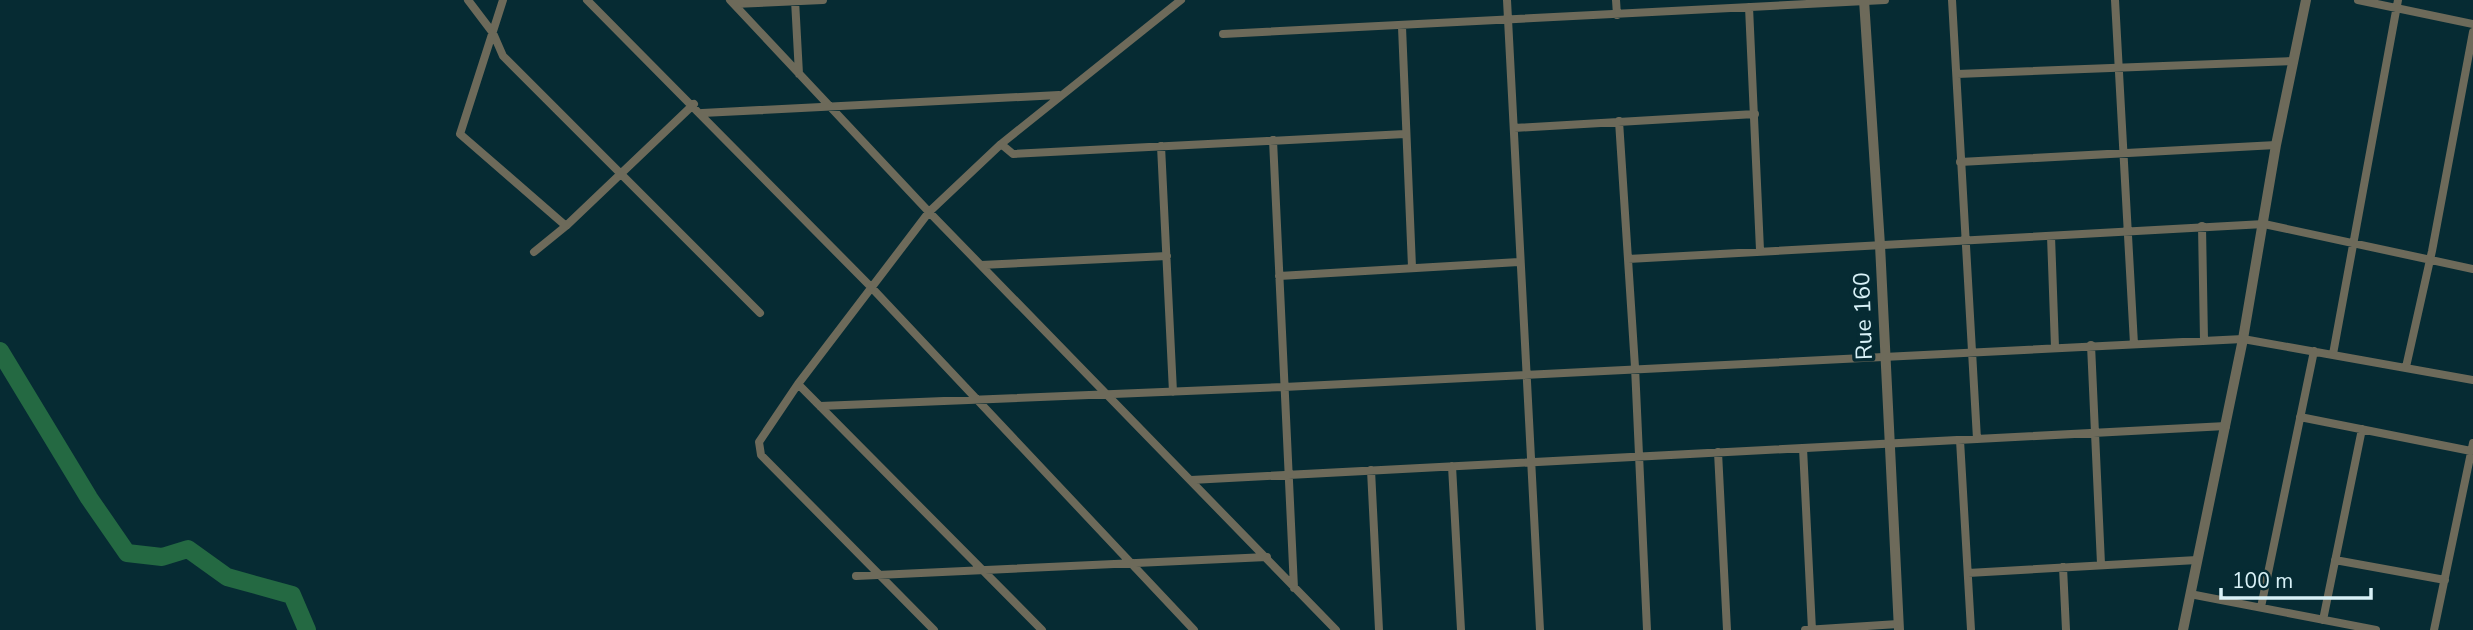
<svg xmlns="http://www.w3.org/2000/svg" width="2473" height="630" viewBox="0 0 2473 630" font-family="'Nunito Sans',sans-serif">
<style>
.lines{fill:none;stroke-linecap:round;stroke-linejoin:round}
.river{stroke:#246942;stroke-width:18}
.minor{stroke:#6d6a5a;stroke-width:8}
.tertiary{stroke:#6d6a5a;stroke-width:10}
.labels{text-anchor:middle;dominant-baseline:central;stroke-width:7;stroke-linejoin:round;paint-order:stroke}
.street-label{font-size:23px;fill:#d8f1f7;stroke:#062b33}
</style>
<rect width="100%" height="100%" fill="#062b33"/>
<g class="lines">
<!-- river -->
<path class="river" d="M0,351L89,498L127,553L162,557L188,549L227,577L292,595L307,630"/>
<!-- minor -->
<path class="minor" d="M468,0L493,33L503,56L760,313
M503,0L460,134L566,226
M587,0L871,287L1194,630
M730,0L929,212L1336,630
M795,0L799,74
M1507,0L1540,630
M1616,0L1617,15
M1952,0L1977,439
M2115,0L2134,344
M2358,0L2473,24
M734,4L823,0
M1749,7L1760,250
M1402,27L1412,267
M1223,34L1885,0
M1957,74L2294,61
M702,113L1059,95
M1619,121L1635,367L1647,630
M1514,128L1755,114
M1273,140L1294,588
M1001,144L1013,154L1405,134
M1161,146L1173,392
M1960,162L2276,145
M2202,226L2204,340
M2051,236L2055,347
M534,252L566,226L694,104
M1628,259L2264,224L2473,269
M981,265L1167,256
M1279,276L1519,262
M2091,345L2101,564
M2333,354L2398,0
M2406,367L2432,251L2473,32
M798,384L1042,630
M820,406L1284,387L2243,339L2473,380
M2300,417L2471,451
M1960,440L1971,630
M1803,448L1812,630
M1718,452L1727,630
M1452,466L1461,630
M1371,470L1379,630
M1191,480L2226,426
M2335,560L2445,580
M2063,567L2066,630
M1968,573L2197,560
M856,576L1267,557
M2190,594L2376,630
M2261,607L2314,351
M2323,620L2362,429
M934,630L761,455L759,442L798,384L929,212L1001,144L1181,0
M1805,630L1898,624
M2434,630L2473,443"/>
<!-- tertiary -->
<path class="tertiary" d="M1864,0L1880,245L1899,630
M2183,630L2243,339L2276,145L2306,0"/>
</g>
<g class="labels">
<!-- street labels -->
<g class="street-label">
<text transform="translate(1863 316) rotate(-92)">Rue 160</text>
</g>
</g>
<!-- scale -->
<path d="M2221 588v10h150v-10" fill="none" stroke="#d8f1f7" stroke-width="3.5"/>
<text x="2232" y="588" font-size="21" fill="#d8f1f7" stroke="#062b33" stroke-width="5" paint-order="stroke">100 m</text>
</svg>
